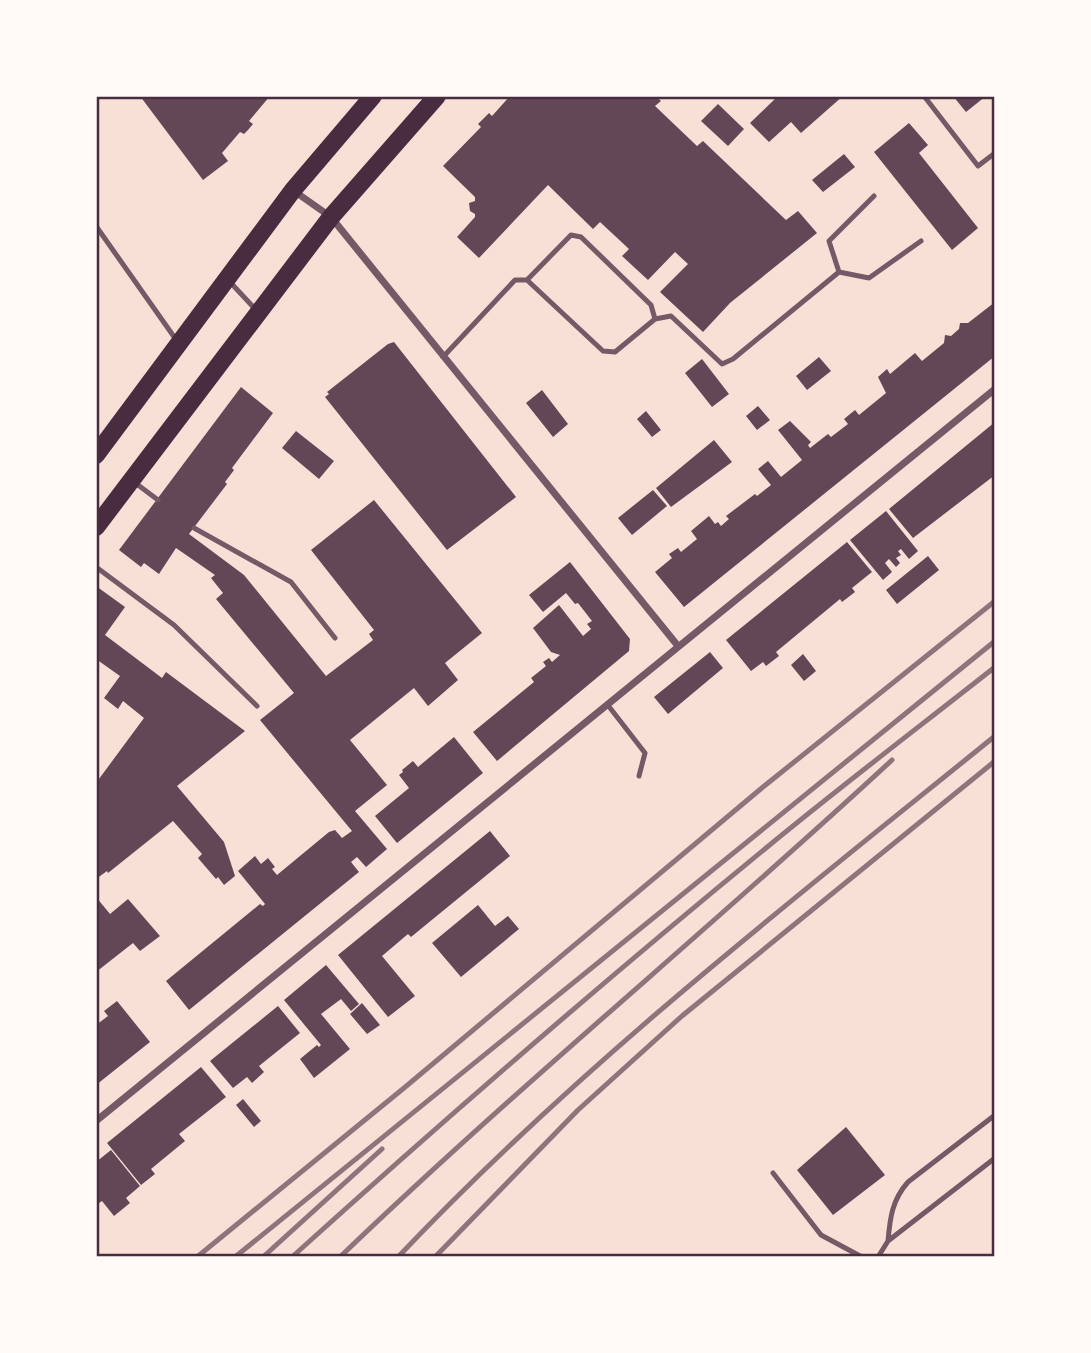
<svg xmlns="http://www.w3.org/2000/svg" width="1091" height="1353" viewBox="0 0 1091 1353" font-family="'Varela Round',sans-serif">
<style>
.building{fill:#644757}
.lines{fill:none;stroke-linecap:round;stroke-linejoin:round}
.service{stroke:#755966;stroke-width:5}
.minor{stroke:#755966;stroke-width:7}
.primary{stroke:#4a2c40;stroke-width:18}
.rail{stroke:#8f747c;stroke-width:5}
.neatline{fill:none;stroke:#4a2c40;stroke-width:2.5}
</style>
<rect width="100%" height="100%" fill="#f7e1d7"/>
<!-- building -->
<path class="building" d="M140,96H270L249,121L253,124L248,130L244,134L240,132L222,153L228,161L203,180Z
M510,96H656L661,101L655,106L697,146L703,141L786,220L798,211L817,233L730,303L703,332L660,292L688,264L675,252L648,280L622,256L629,249L600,222L593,229L548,185L479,258L457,237L475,217V214L470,211L469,203L475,201V197L443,166L481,127L478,124L489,113L492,116Z
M778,96H843L801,133L791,122L769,142L750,123Z
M953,96H986L966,112Z
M718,104L744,129L728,146L701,121Z
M909,123L928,145L919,153L978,228L952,250L874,152Z
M844,154L855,167L823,192L812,180Z
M995,302V356L684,607L655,572L672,558L669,554L678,548L681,552L697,539L691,531L709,516L715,524L718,522L721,526L729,519L726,516L755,494L757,496L771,485L758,469L768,461L781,477L802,460L778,430L790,421L811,442L808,445L810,448L828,434L831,437L848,424L844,419L855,410L859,415L886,393L878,377L887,369L890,374L915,353L922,361L944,343L945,335L951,336L959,329L960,323H968Z
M394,342L516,497L447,550L325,397L329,394L327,392L388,344Z
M819,357L831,371L807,390L796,376Z
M702,359L729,394L712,407L685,373Z
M241,387L273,413L232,468L234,470L225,482L227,484L189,534L244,575L326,676L373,640L369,634L374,630L311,550L374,500L482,633L445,663L458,680L428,706L414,688L350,740L387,785L355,811L387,849L366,867L357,857L351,862L359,872L189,1010L166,981L260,904L263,906L265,904L238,871L255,856L261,864L268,858L275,867L272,869L277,875L329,832L335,830L342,838L352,831L260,720L294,693L216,599L223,593L211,578L215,575L176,548L159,574L144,563L141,567L119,550Z
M542,390L568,424L553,437L526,403Z
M758,406L770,420L757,430L746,416Z
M646,411L661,430L652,437L637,419Z
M995,422V475L913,538L889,509Z
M296,431L334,461L319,479L282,448Z
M714,440L732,462L671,507L656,488Z
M653,490L667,506L632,535L618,518Z
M886,511L918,551L909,559L901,549L898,551L901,555L896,558L900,563L896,567L889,559L885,563L892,572L883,580L850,540Z
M847,542L872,572L852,588L855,592L842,602L840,599L776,652L779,656L766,666L763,662L751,671L726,640Z
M928,556L939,570L897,604L886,590Z
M570,562L630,639L629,651L497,761L473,732L534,682L531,678L546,666L543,662L549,658L552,662L560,655L551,652L533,628L559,605L583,636L591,629L587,624L592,621L578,603L575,604L566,593L543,612L529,595Z
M96,586L125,607L105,635L162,678L166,672L245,731L177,786L224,842L235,876L224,885L218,877L216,879L198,858L202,854L173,821L108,873L107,871L96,879V783L144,718L123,701L118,709L104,698L120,676L96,659Z
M710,652L723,668L668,714L654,697Z
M803,654L816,671L804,681L791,665Z
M454,737L483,773L397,843L375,816L409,788L399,775L403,772L402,770L413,761L418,767Z
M490,831L510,856L411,937L408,934L382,956L415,996L388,1017L338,955Z
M96,897L110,914L128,899L160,936L140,951L133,943L96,972Z
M478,905L495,926L508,916L519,929L461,977L432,943Z
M326,965L359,1004L351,1011L341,999L321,1014L350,1049L314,1078L300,1059L317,1045L319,1047L321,1045L284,1000Z
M117,1001L150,1042L96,1085V1025L108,1016L104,1011Z
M362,1003L380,1025L367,1034L350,1014Z
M278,1006L300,1033L259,1066L264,1072L252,1083L247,1077L233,1088L210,1061Z
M201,1067L226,1097L179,1134L185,1141L151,1169L155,1174L141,1185L107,1143Z
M243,1099L261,1121L254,1127L236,1105Z
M846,1127L885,1175L833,1215L797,1170Z
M111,1150L140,1186L126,1198L130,1203L114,1216L102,1201L96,1205V1162Z"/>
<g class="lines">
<!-- service -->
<path class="service" d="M750,96H757
M924,96L978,166L995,153
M96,226L177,341
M839,272L869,278L921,241
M527,280L571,235L581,237L651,305L655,319
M230,282L257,311
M443,357L515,280H527L603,351L615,352L655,319L671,316L722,364L733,359L839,272L829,241L874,196
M134,482L158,500
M194,528L291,582L335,638
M96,567L174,625L257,706
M607,704L645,753L639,776
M773,1173L821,1235L862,1257
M888,1241C890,1218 892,1200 908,1182L995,1115
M878,1257L888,1241L995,1158"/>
<!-- minor -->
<path class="minor" d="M294,191L331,217L678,646
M96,1121L995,389"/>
<!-- primary -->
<path class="primary" d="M96,455L293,190L373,96
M96,527L331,217L437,96"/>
<!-- rail -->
<path class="rail" d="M197,1257L404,1088L763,787L995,601
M235,1257L995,641
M263,1257L382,1149
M292,1257C447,1117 605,980 766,848C841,786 919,727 995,667
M340,1257C519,1085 711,928 892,760
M398,1257C580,1065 790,902 995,736
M435,1257L578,1110L682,1016L995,761"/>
</g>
<!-- border -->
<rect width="1091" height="1353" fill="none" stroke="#fffaf5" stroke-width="196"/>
<rect x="98" y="98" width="895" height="1157" class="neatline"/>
</svg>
